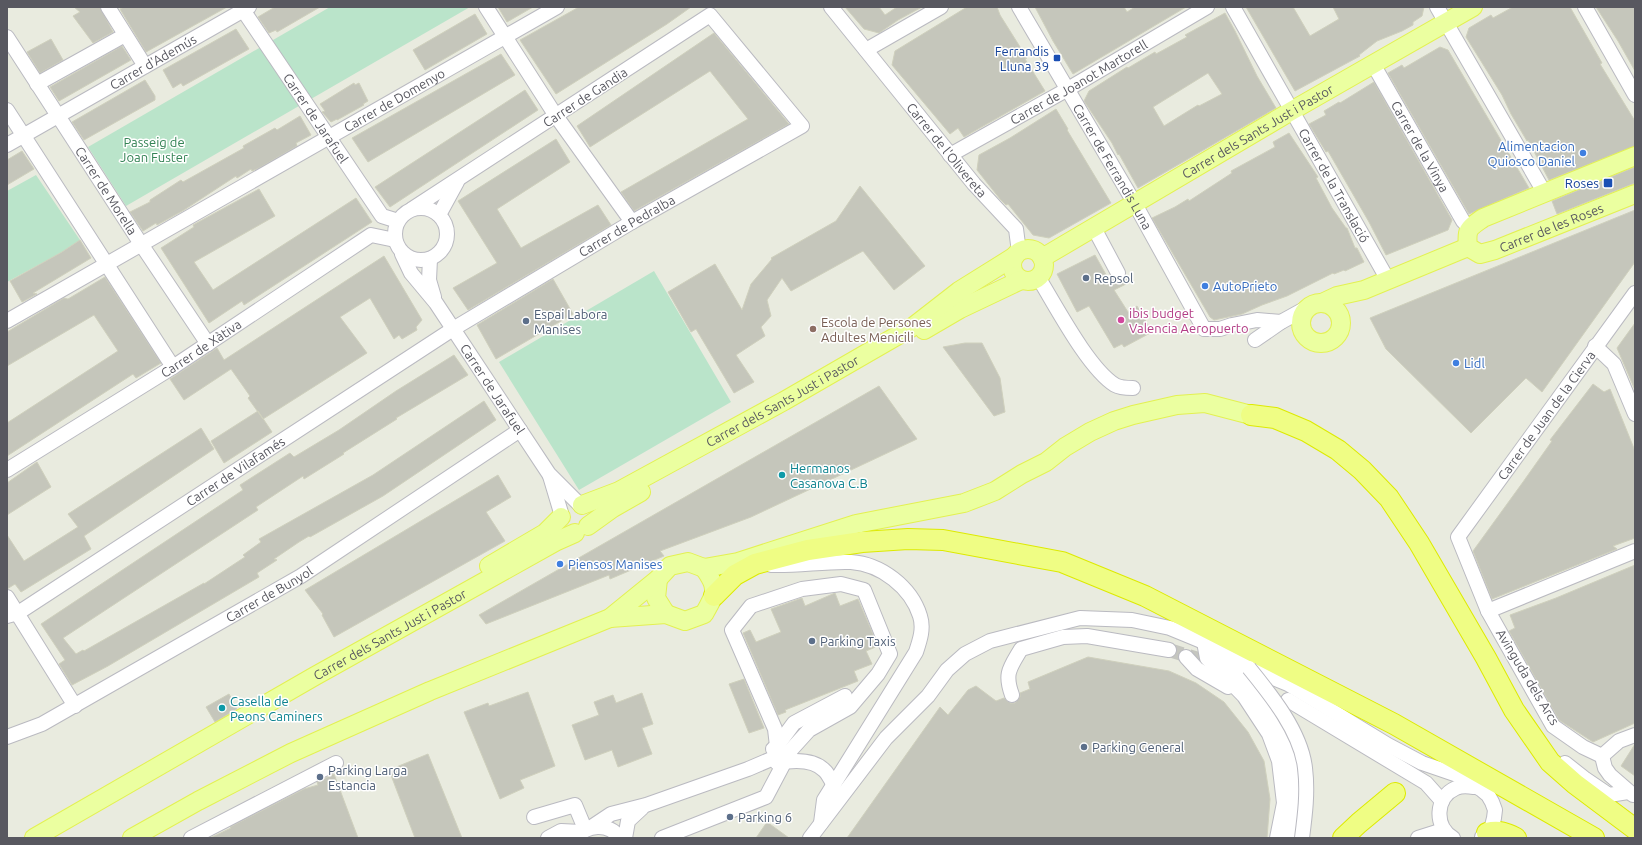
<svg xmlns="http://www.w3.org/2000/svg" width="1642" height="845" viewBox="0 0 1642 845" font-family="Ubuntu,sans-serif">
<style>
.green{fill:#bae4ca}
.building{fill:#c5c6bb;stroke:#cfd0bd;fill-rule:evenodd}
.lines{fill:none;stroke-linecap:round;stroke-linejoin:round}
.minor-tunnel{stroke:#c5c6bf;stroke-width:14;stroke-dasharray:14 7;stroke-linecap:butt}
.minor-casing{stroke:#babac1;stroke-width:16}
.major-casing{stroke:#e3f152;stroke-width:20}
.highway-casing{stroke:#ddea00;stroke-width:22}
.minor{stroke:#fff;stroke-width:14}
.major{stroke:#ebffa0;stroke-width:18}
.highway{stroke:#effd84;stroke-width:20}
.minor-bridge-casing{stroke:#babac1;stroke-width:16;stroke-linecap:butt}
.minor-bridge{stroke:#fff;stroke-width:14}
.transit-dot{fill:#1a4fb4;stroke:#fff;stroke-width:1.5}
.shop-dot{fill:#3f7fe0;stroke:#fff;stroke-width:1.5}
.service-dot{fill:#5c6f8a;stroke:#fff;stroke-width:1.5}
.hotel-dot{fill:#d1479c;stroke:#fff;stroke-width:1.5}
.education-dot{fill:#8d6e63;stroke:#fff;stroke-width:1.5}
.culture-dot{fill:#0f9aa8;stroke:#fff;stroke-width:1.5}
.labels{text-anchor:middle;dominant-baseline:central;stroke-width:3;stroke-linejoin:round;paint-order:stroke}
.transit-label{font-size:13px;fill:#164399;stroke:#fff;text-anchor:end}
.street-label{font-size:13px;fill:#585860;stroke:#fff}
.park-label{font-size:13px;fill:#348355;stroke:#fff}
.shop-label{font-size:13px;fill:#366cbe;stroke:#fff;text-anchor:start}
.service-label{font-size:13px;fill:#4e5e75;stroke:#fff;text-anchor:start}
.hotel-label{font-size:13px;fill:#b23c85;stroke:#fff;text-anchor:start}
.education-label{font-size:13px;fill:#785e54;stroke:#fff;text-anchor:start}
.culture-label{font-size:13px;fill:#0d838f;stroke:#fff;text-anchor:start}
</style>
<rect width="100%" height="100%" fill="#e9ebdf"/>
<!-- green -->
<path class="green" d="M330,7H470L126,206L88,147Z
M36,175L80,240L62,252L7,282V191Z
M654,271L731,402L579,490L499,362Z"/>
<!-- building -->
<path class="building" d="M74,7H100L113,32L93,43L73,16L80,12Z
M124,7H227L146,52L120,9Z
M275,7H320L277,32L276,30L269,33L258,17Z
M498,7H533L507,22Z
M579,7H691L667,24L556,94L520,40Z
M845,7H879L885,15L897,7H922L898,20L879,33L864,29Z
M967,7H997L1000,15L1027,58L1025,59L1045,91L964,137L958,128L950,134L892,65L895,51Z
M1035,7H1124L1127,12L1135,7H1186L1073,74L1053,41Z
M1246,7H1293L1310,36L1339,19L1333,7H1424L1422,16L1413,22V25L1402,31L1377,41L1359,55L1360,56L1295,91Z
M1513,7H1570L1602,63L1600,64L1635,121V146L1549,180L1528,140L1527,141L1511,114L1502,95L1466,37L1469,28L1491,15L1493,18Z
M1596,7H1635V71L1618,41Z
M1225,13L1235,31L1257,76L1276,108L1138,188L1119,154L1118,155L1112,143L1084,101L1089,91L1127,67L1128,68L1155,52L1156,54L1187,37L1185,35ZM1208,73L1222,94L1199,106L1198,105L1164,126L1153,107Z
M475,14L487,34L425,70L413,50Z
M236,29L249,49L183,86L181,83L173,88L163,70Z
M714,33L789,124L634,211L621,192L748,119L710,71L590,147L577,126Z
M51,39L63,60L40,73L27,52Z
M122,46L131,60L59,101L50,87Z
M1440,47L1448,50L1529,188L1469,214L1388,73L1402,65L1404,68Z
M501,54L515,75L368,162L352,138Z
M145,80L155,96V100L84,140L72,122Z
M1374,82L1452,220L1448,230L1386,255L1369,222L1328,151L1326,152L1309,124L1326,115L1324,111L1339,102L1340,103Z
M354,83L355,85L359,83L368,101L363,104L364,105L337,120V119L331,122L322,112L325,111L320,104Z
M525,90L538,110L390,207L375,187Z
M1056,109L1068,129L1067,130L1111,203L1049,238L1033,235L1008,204L1006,205L1000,199L977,170L979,155L1010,138Z
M300,116L311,135L296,143L297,146L259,168L252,171L251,169L237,178L236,176L184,210L157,225L156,223L143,231L130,212L150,202V200L181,180L183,182L244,148L243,146L275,128L277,130Z
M1289,133L1318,177L1316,178L1332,208L1346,228H1347L1355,248H1357L1364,262L1345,271L1344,270L1334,274L1333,273L1287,296L1262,305L1242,314L1214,320L1210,317L1152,218L1175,207L1188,199L1189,201L1232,173L1231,171L1275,147L1273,142Z
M556,139L570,162L497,209L521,248L598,205L611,225L468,310L453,288L497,263L458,201Z
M22,151L34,169L7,185V160Z
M1635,167V183L1557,214L1552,201Z
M860,186L925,266L894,290L863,251L791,291L782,278L767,300L771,316L761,327L765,336L736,355L754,382L734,393L696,329L691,332L668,292L715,264L742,310L751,284L772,259L771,258L836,221Z
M259,189L275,216L194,262L213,290L356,198L372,222L244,305L242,301L209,323L161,248L194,227L193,225Z
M1635,210V262L1542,392L1526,378L1471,433L1386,349L1370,318Z
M80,240L91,258L33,293L37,294L22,302L10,281L62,252Z
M1095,255L1109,280L1112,278L1118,281L1122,280L1125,277L1128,283L1114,290L1128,312L1137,306L1152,332L1124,347L1122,344L1114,348L1089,306L1077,312L1057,274Z
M384,256L422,320L416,327L417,330L402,339L399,335L394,339L370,298L340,317L367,353L263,419L248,398L250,396L231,369L184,400L170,379L217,348L224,360Z
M105,277L161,363L136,378L133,374L7,456V423L118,351L94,315L7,366V332L64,298L68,299Z
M553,279L573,314L496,359L477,325Z
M1635,323V390L1617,348Z
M965,343H982L1000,378L1005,412L994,416L943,347Z
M454,355L468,375L396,418L397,419L343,453L344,454L304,479L303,476L256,507L258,510L63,638L76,654L83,650L84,651L204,583V584L245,557L243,555L261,542L259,539L373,475L484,401L496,420L383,496L310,537L309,536L299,542L274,559L277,560L257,573L259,577L108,666L72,685L59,664L65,660L41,624L243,490L240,485L290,453L294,457L339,430L396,391Z
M1593,384L1604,392L1610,389L1635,451V538L1613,546L1617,549L1492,599L1473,551L1523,482L1552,441L1550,440Z
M879,386L917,439L751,517L660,551L664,556L610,579L609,575L486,624L479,615Z
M258,411L272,432L224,463L211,441Z
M201,428L214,449L84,536L91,549L21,592L15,584L7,589V535L24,561L78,527L68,514Z
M37,462L51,487L7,515V483Z
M498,475L511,497L486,512L505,541L334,637L322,615L323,614L305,590Z
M1635,565V723L1593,742L1559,720L1509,631L1515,628L1510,615L1556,598Z
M835,593L840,606L858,599L878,646L866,651L872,664L854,671L858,681L785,710L786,712L778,715L743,633L750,630L756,642L781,632L771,609L802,598L805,606Z
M1088,657L1169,671L1196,683L1224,702L1248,732L1264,761L1270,799L1267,838H847L940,707L948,715L968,690L976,686L996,701L1004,698L1010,703H1015L1020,697V693L1030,689L1028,682Z
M744,679L764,728L749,733L729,684Z
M528,692L555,766L520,780L524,788L500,799L464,712L488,703L489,706Z
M642,693L653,724L642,728L652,754L618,767L612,750L585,760L572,725L599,715L594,702L613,695L616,703Z
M229,694L237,709L215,722L206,707Z
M1635,744V776L1621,766Z
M428,754L462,838H415L389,770Z
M334,774L358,838H210L231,828L230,827L304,789L318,785L317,782Z
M767,822L789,838H756Z"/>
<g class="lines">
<!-- minor-tunnel -->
<path class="minor-tunnel" d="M1169,650L1208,662L1218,667"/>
<defs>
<g id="minor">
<path d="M108,7L145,66"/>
<path id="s1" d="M241,7L382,216L398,221"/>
<path d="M486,7L556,116L632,222"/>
<path id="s2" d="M831,7L974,184L1016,229L1019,252"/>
<path id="s3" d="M1019,7L1135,204L1204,329H1220L1232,325L1257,320L1281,322"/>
<path id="s4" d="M1233,7L1388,280"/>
<path d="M1437,7L1544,192"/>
<path d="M1585,7L1635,95"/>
<path id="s5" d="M7,37L141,244L208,344"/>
<path d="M866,50L941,7"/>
<path id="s6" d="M1373,64L1463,221L1469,227"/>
<path d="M37,84L125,35"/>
<path d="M7,110L173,367"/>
<path id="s7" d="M7,145L249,7"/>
<path id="s8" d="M950,155L1068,89L1207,7"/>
<circle cx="421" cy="234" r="26"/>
<path d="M439,215L457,182"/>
<path d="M1094,228L1118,273"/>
<path id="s9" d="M402,254L411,273L436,303L549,474L580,505"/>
<path d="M430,259L429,280L434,297"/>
<path d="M1038,277C1056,306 1088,368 1115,385C1120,388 1127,388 1133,388"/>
<path id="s10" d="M7,321L557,7"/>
<path d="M1255,340L1281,322L1310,306"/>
<path d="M1595,346L1614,364L1635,414"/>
<path id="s11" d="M7,470L173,367L371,235L395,240"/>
<path d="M550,476L562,516"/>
<path d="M771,565C798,566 825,561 851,562C881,564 911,587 920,616C924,628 920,640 916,652L824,800L821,823"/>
<path d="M7,597L75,706"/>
<path d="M1488,611L1635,551"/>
<path id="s12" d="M7,616L18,613L453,329L632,222L802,126L710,15L412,209"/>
<path d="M1204,642L1207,658L1244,696L1269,734L1279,761L1284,803L1277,838"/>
<path d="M1186,657L1197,669L1228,687"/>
<path d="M1219,657L1234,671L1278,728L1289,754L1295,810L1289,838"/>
<path d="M1012,695C1004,673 1010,668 1021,649L1063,637L1087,636L1169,650"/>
<path d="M1288,700L1426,783L1442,801"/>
<path id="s13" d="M7,737L42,724L301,576L520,430"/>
<path d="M773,749L777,746L794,723L845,696"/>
<path id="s14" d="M1602,756L1583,747L1553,726L1488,611L1458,537L1635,293"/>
<path d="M1602,756L1605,768L1610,775L1633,795"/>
<path d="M1602,756L1619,741L1635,735"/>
<path d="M777,763C793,760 814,759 825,771C829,775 831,781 834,785"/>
<path d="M1565,763L1584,778L1609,795L1628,792"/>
<path d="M534,817L575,805L585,829"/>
<path d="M593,826L611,814L646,805L748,769L790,751L809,730L850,707L878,674L890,654L864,590L841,584L802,589L751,606L732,630L775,729L777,746"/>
<path d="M191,838L336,763"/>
<path d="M548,838L561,831L581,832"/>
<path d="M575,838C587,825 608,822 620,838"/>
<path d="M625,838L628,821L642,808"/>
<path d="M662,838L766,797L785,761"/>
<path d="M810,838L886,738L928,696L947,670L965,654L990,641L1080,618L1132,620L1170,628L1204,642L1249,668L1288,684L1388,745L1422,763L1457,775L1482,790L1488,795L1492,802L1495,810L1494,818L1492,826L1482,837"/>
<path d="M1418,838L1437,832H1445"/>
<path d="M1453,838C1434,827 1435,797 1456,788C1462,785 1468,786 1474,787"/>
</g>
<g id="major">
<path id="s15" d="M1635,156L1483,218C1469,228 1466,228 1468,247L1480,254L1495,250L1635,194"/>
<circle cx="1028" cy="265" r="16"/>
<path id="s16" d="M1042,258L1293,110L1473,7"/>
<path d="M1322,303L1337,296L1364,290L1468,247"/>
<circle cx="1321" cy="323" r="20"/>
<path d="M924,330L960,309L1021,280"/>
<path id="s17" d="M582,505L619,491L784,401L914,326L959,291L1015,256"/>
<path d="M588,526L613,508L641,492"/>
<path d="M489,566L545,533L561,517"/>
<path d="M658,579L656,598L666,614"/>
<path d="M610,618L666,614L685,621L704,614C716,593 719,589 704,568"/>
<path id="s18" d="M34,838L315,676L557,541L575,533"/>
<path d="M132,838L198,801L291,753L430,691L610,618L658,579L670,566L688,562L704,568L738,562L856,524L964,503L995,491L1022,474L1046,462L1065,447L1090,432L1114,421L1133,415L1177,405L1205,403L1251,415"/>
</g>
<path id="highway" d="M1251,415L1275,418L1306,431L1338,450L1362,470L1389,498L1419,543L1486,658L1514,710L1550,762L1575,784L1635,829
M714,596L735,575L755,564L808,550L862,542L908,539L943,540L1062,562L1145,596L1394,724L1594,838
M1487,833C1499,830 1506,833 1516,838
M1343,838L1359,823L1395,793"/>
</defs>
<!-- minor casing -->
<use href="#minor" class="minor-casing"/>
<!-- major casing -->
<use href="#major" class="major-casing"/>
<!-- highway casing -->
<use href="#highway" class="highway-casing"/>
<!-- minor -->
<use href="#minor" class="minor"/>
<!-- major -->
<use href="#major" class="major"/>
<!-- highway -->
<use href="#highway" class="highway"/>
<defs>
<path id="minor-bridge" d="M1249,668C1271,695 1301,732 1305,768C1308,792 1305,815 1302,838"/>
</defs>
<!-- minor-bridge casing -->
<use href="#minor-bridge" class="minor-bridge-casing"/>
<!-- minor-bridge -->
<use href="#minor-bridge" class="minor-bridge"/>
</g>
<!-- markers -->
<g class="transit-dot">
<rect x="1053" y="54" width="8" height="8" rx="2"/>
<rect x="1603" y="178" width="10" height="10" rx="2"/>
</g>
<g class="shop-dot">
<circle cx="1583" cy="153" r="4"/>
<circle cx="1205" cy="286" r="4"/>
<circle cx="1456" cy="363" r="4"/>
<circle cx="560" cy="564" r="4"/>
</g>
<g class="service-dot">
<circle cx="1086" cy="278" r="4"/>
<circle cx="526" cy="321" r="4"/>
<circle cx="812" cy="641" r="4"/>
<circle cx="1084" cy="747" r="4"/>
<circle cx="320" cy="777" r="4"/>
<circle cx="730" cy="817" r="4"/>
</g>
<circle class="hotel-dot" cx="1121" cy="320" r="4"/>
<circle class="education-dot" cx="813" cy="329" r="4"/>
<g class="culture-dot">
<circle cx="782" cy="475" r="4"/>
<circle cx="222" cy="708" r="4"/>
</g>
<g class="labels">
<!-- transit labels -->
<g class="transit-label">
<text x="1049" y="51">Ferrandis<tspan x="1049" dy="15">Lluna 39</tspan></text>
<text x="1599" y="183">Roses</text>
</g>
<!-- street labels -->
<g class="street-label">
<text stroke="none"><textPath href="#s7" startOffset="168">Carrer d'Ademús</textPath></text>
<text stroke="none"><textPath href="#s8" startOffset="148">Carrer de Joanot Martorell</textPath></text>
<text transform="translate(585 97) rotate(-33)">Carrer de Gandia</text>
<text stroke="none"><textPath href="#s10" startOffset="446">Carrer de Domenyo</textPath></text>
<text stroke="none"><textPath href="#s1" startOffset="134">Carrer de Jarafuel</textPath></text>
<text stroke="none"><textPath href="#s16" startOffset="250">Carrer dels Sants Just i Pastor</textPath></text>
<text stroke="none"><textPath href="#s6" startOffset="95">Carrer de la Vinya</textPath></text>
<text stroke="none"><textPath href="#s2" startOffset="184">Carrer de l'Olivereta</textPath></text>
<text stroke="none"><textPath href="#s3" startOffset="185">Carrer de Ferrandis Luna</textPath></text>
<text stroke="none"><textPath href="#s4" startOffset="205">Carrer de la Translació</textPath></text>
<text stroke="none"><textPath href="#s5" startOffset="183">Carrer de Morella</textPath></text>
<text stroke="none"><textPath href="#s12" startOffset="733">Carrer de Pedralba</textPath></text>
<text stroke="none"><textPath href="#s15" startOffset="290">Carrer de les Roses</textPath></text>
<text stroke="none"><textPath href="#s11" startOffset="229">Carrer de Xàtiva</textPath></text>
<text stroke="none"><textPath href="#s9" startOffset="163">Carrer de Jarafuel</textPath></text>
<text stroke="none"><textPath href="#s17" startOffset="226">Carrer dels Sants Just i Pastor</textPath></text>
<text stroke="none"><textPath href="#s14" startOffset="420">Carrer de Juan de la Cierva</textPath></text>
<text stroke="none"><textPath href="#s12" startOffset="271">Carrer de Vilafamés</textPath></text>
<text stroke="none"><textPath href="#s13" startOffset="299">Carrer de Bunyol</textPath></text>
<text stroke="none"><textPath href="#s18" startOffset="410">Carrer dels Sants Just i Pastor</textPath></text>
<text transform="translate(1528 677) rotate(59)">Avinguda dels Arcs</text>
</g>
<!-- park labels -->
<g class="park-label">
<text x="154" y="142">Passeig de<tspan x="154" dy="15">Joan Fuster</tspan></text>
</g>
<!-- shop labels -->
<g class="shop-label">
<text x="1575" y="146" text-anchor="end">Alimentacion<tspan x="1575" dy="15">Quiosco Daniel</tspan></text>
<text x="1213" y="286">AutoPrieto</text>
<text x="1464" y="363">Lidl</text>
<text x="568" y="564">Piensos Manises</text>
</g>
<!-- service labels -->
<g class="service-label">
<text x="1094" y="278">Repsol</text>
<text x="534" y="314">Espai Labora<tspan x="534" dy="15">Manises</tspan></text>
<text x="820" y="641">Parking Taxis</text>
<text x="1092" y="747">Parking General</text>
<text x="328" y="770">Parking Larga<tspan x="328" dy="15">Estancia</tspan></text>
<text x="738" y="817">Parking 6</text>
</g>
<!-- hotel labels -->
<g class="hotel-label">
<text x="1129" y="313">ibis budget<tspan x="1129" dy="15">Valencia Aeropuerto</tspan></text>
</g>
<!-- education labels -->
<g class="education-label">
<text x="821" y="322">Escola de Persones<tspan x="821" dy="15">Adultes Menicili</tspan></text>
</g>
<!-- culture labels -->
<g class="culture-label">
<text x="790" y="468">Hermanos<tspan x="790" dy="15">Casanova C.B</tspan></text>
<text x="230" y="701">Casella de<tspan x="230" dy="15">Peons Caminers</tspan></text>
</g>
</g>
<!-- border -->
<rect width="1642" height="845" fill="none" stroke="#585860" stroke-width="16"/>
</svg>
